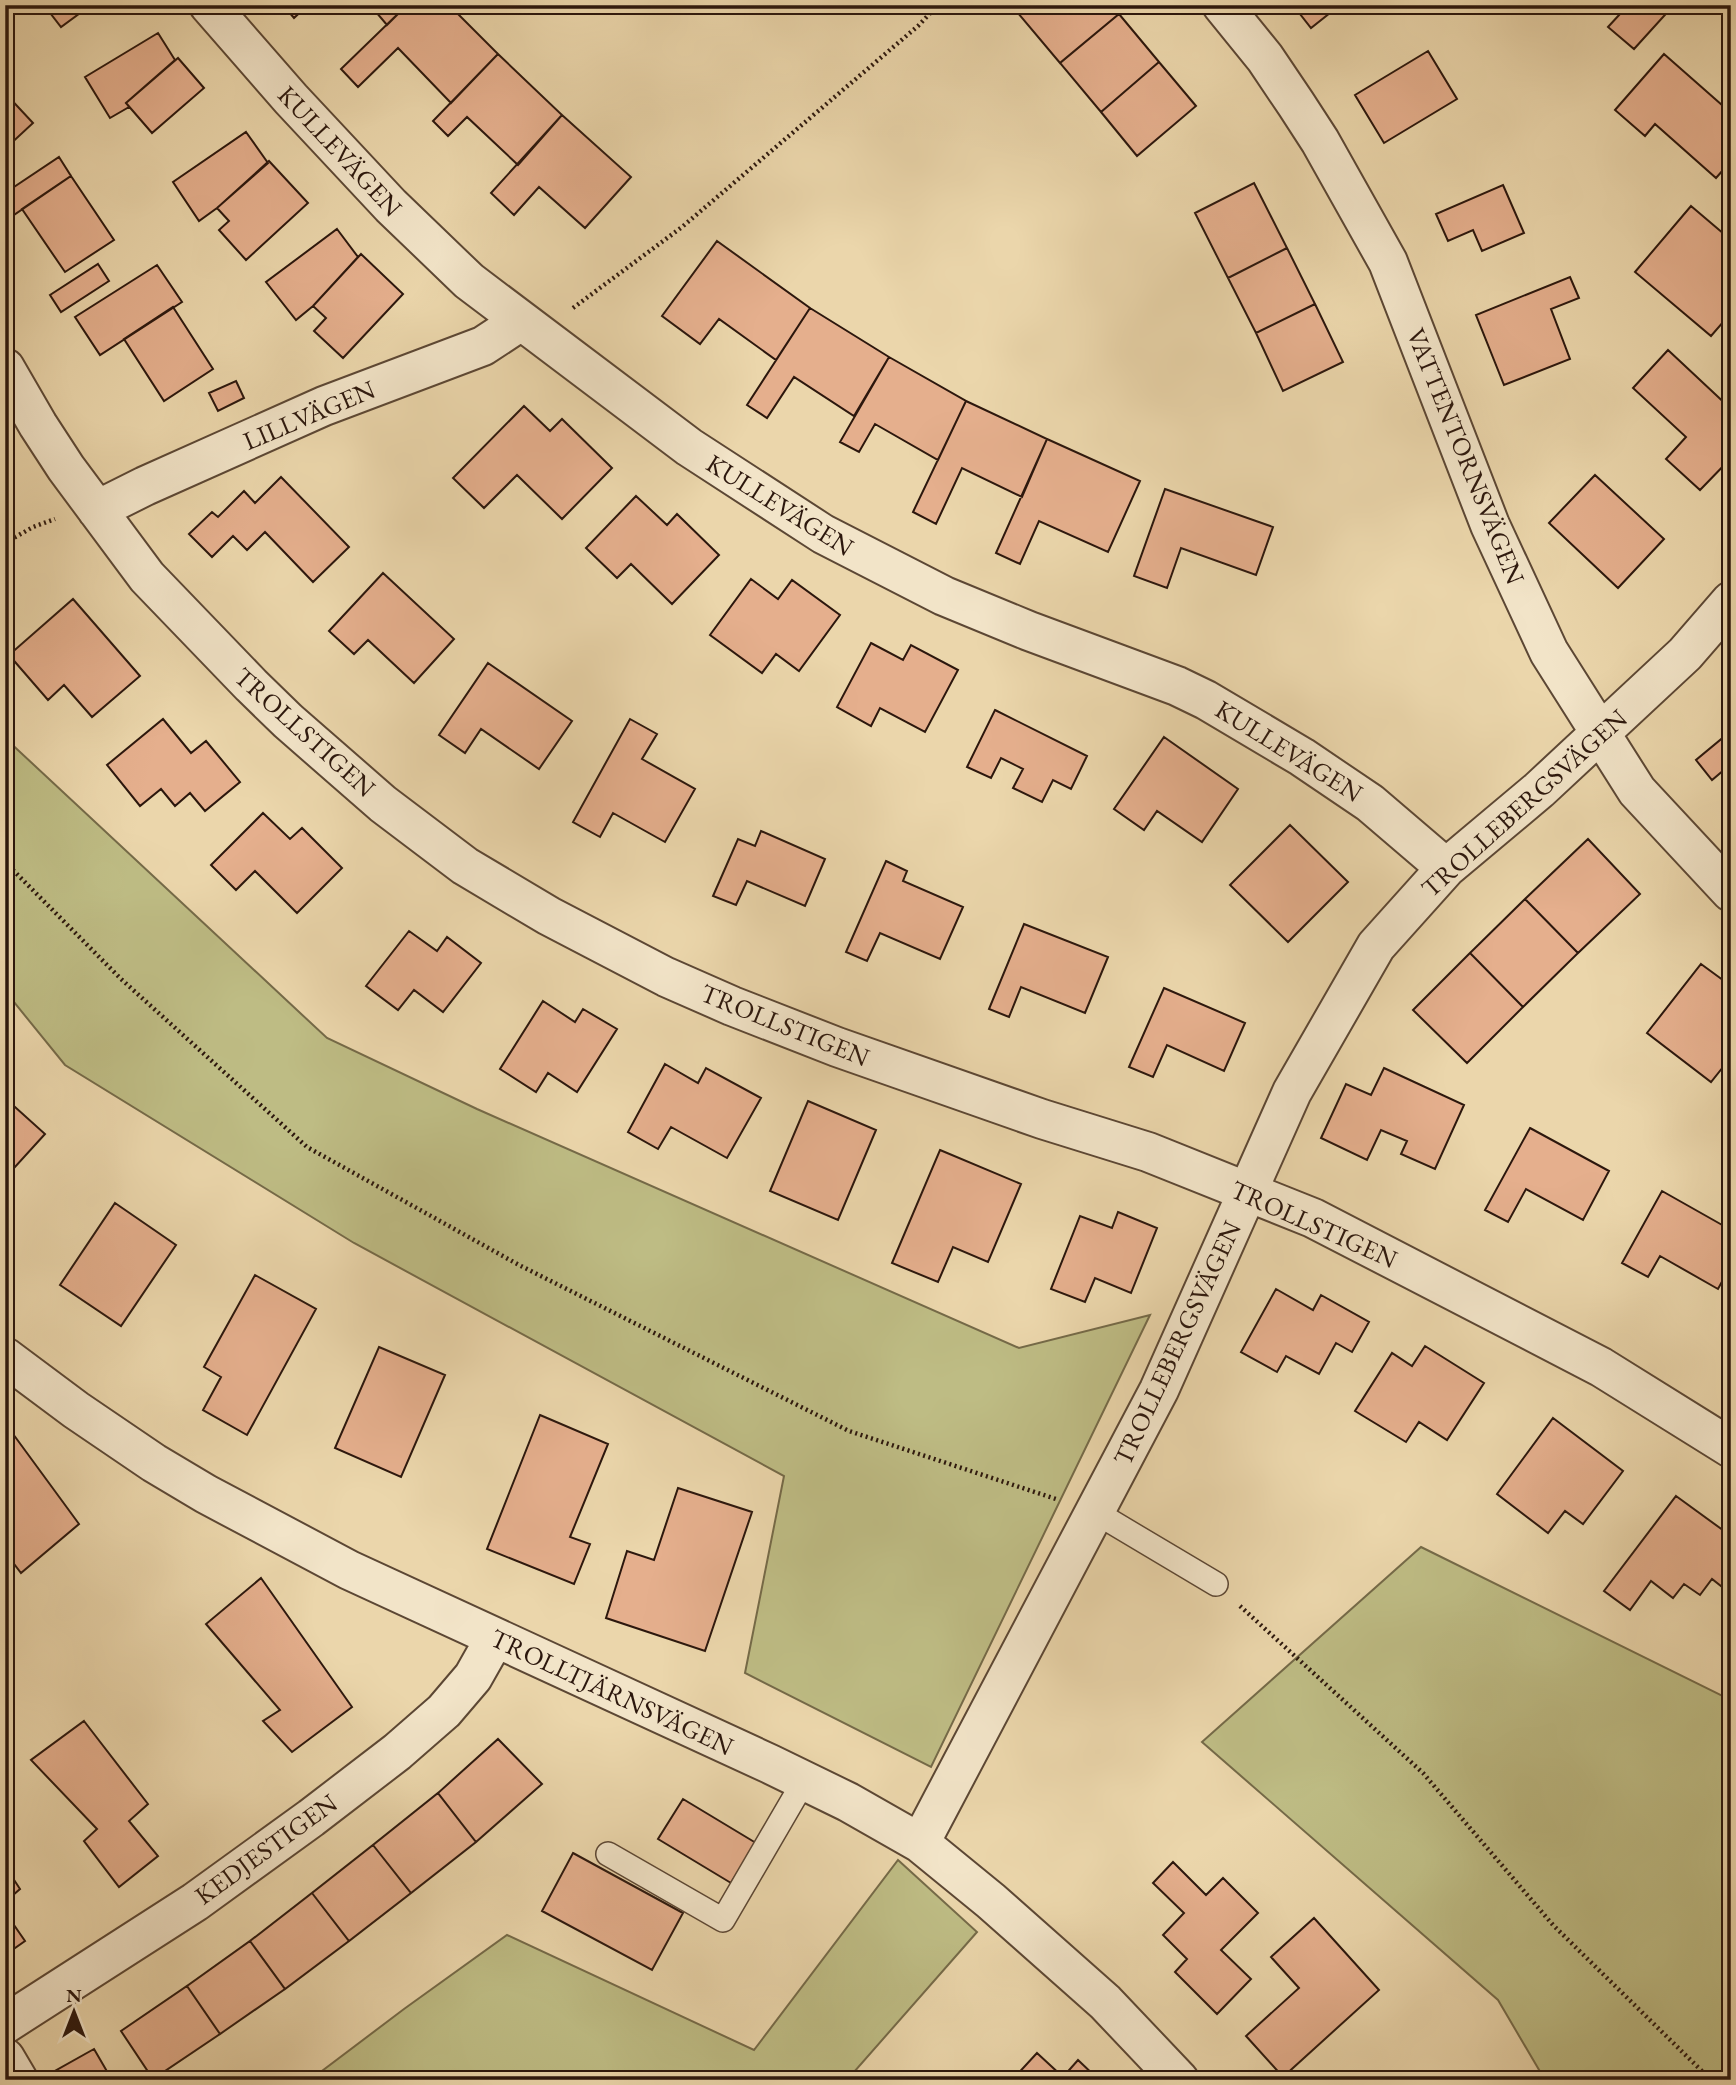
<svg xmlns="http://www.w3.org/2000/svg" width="1736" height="2085" viewBox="0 0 1736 2085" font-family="'EB Garamond',serif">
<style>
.green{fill:#bebc84;stroke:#756a48;stroke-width:2}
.building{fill:#e5af8d;stroke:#2c170d;stroke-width:2}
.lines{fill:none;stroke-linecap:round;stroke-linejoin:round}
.service-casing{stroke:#5c4734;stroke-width:26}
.minor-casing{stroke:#5c4734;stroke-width:42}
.path{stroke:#2c170d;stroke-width:4.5;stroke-dasharray:2 3.5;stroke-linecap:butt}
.service{stroke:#f2e4c8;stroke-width:23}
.minor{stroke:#f2e4c8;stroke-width:38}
.labels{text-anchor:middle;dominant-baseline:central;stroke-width:7;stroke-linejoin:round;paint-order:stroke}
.street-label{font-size:26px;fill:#2c170d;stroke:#f2e4c8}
</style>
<rect width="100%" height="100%" fill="#ebd6ab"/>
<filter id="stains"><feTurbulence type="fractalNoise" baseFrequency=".00286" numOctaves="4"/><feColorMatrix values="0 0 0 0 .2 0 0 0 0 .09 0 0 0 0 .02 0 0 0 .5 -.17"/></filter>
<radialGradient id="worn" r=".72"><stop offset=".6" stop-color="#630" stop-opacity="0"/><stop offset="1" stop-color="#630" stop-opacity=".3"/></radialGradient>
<!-- green -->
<path class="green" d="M5,738L327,1038L477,1109L1019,1348L1150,1315L931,1767L745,1673L784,1476L354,1243L65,1065L5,991Z
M1421,1547L1731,1700V2080H1545L1498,2000L1202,1742Z
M898,1860L977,1932L847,2080H310L404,2009L507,1935L754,2050Z"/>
<!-- building -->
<path class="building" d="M44,5H91L61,27Z
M283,5H308L294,18Z
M370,5H407L387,25Z
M407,5H449L498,54L451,103L398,48L358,87L341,69Z
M1026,5H1111L1119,14L1060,63L1017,12Z
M1293,5H1340L1311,28Z
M1610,5H1672L1673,6L1634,49L1608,27L1620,14Z
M1119,14L1159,62L1101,112L1060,63Z
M158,33L175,60L126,103L129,107L110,118L85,77Z
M1428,51L1457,99L1384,143L1355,95Z
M498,54L562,115L518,165L467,117L448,136L433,121Z
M1664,54L1731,113V161L1716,178L1655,124L1645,136L1615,110Z
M178,58L204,88L152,133L126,103Z
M1159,62L1196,106L1137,156L1101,112Z
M5,93L33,123L5,149Z
M562,115L631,177L585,228L539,187L514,215L491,193Z
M246,132L268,163L217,208L199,221L173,182Z
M59,157L71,176L5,221V193Z
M269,161L308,203L246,260L219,230L229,221L217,208Z
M71,176L114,240L65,272L22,209Z
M1254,183L1287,248L1228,278L1195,213Z
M1503,185L1524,233L1482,251L1473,230L1448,241L1436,214Z
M1691,206L1731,240V313L1711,336L1635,272Z
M337,229L358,257L313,306L296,320L266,282Z
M717,241L810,308L776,360L719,319L700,344L662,316Z
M1287,248L1315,304L1256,333L1228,278Z
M361,254L403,294L343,358L314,331L326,318L313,306Z
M98,264L109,281L61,312L50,295Z
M157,265L182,302L100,355L75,317Z
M1570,277L1579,298L1551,309L1570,359L1504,385L1476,315Z
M1315,304L1343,362L1283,391L1256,333Z
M173,307L213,369L164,401L124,339Z
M810,308L889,357L854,416L794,377L767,418L747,405Z
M1668,350L1731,409V458L1700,490L1666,459L1686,437L1633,388Z
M889,357L966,401L938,460L875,424L859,452L840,442Z
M236,381L244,398L218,411L209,393Z
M966,401L1047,439L1022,497L962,468L936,524L913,512Z
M524,406L550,431L562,419L612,468L562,519L517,475L484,508L453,478Z
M1047,439L1140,481L1108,552L1039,521L1020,564L996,553Z
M1595,475L1664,539L1618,588L1549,523Z
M281,477L349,547L313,582L265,532L247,550L233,536L212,557L189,534L212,512L218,517L244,491L255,503Z
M1165,489L1273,527L1256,575L1181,548L1167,588L1134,576Z
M636,496L667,525L677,514L719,555L672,604L631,564L617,578L586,548Z
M383,573L454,639L414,683L368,640L354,654L329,631Z
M751,579L778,599L792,580L840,615L799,671L776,654L762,673L710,635Z
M73,599L140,676L92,717L64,685L48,700L9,655Z
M871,643L903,660L911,645L958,670L925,732L880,708L871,726L837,707Z
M488,663L572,721L539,769L481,729L465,753L439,735Z
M995,710L1087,756L1071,789L1053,780L1042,802L1013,788L1023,769L1001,758L991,778L967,767Z
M163,719L191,753L206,741L240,782L205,811L190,793L175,806L161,789L140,806L107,765Z
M630,719L657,734L642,759L695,789L665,842L613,813L600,837L573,822Z
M1731,731V764L1712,780L1696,760Z
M1164,737L1238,789L1202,842L1157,811L1144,830L1114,809Z
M263,813L290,839L302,828L342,868L297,913L255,871L236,890L211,865Z
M1290,825L1348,882L1288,942L1230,885Z
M761,831L825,859L805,906L747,881L736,905L713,896L738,839L755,846Z
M1588,839L1640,894L1578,953L1525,899Z
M886,861L907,871L903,881L963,907L940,959L880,933L867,961L846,952Z
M1525,899L1578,953L1523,1007L1470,953Z
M1024,924L1108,957L1085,1013L1021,987L1009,1017L989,1009Z
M409,931L437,951L447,937L481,963L443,1012L414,990L398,1010L366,986Z
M1470,953L1523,1007L1467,1063L1413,1010Z
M1701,964L1731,986V1057L1711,1082L1647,1033Z
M1164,988L1245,1023L1224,1071L1167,1045L1153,1077L1129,1067Z
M543,1001L575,1022L583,1009L617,1029L577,1092L548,1073L536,1092L500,1069Z
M1731,1057V1072L1723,1066Z
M665,1064L698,1083L706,1068L761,1098L727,1158L671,1127L658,1149L628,1132Z
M1384,1068L1464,1105L1435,1169L1401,1154L1407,1141L1381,1130L1367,1160L1321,1138L1346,1084L1371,1095Z
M5,1098L45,1134L5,1178Z
M808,1101L876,1130L838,1220L770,1191Z
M1530,1128L1609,1171L1583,1220L1526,1189L1508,1222L1485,1210Z
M940,1150L1021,1184L988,1262L953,1247L938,1282L892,1263Z
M1662,1191L1731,1230V1265L1718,1289L1660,1256L1648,1277L1622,1263Z
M115,1203L176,1245L121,1326L60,1285Z
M1118,1212L1157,1228L1131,1293L1095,1278L1085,1302L1051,1289L1080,1216L1112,1228Z
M255,1275L316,1309L247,1435L203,1410L221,1377L204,1367Z
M1276,1289L1313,1310L1321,1295L1369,1322L1352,1352L1336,1343L1319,1374L1286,1356L1277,1372L1241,1352Z
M1425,1346L1484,1383L1447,1440L1419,1422L1406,1442L1355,1411L1392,1353L1412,1366Z
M379,1347L445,1375L401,1477L335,1448Z
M540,1415L608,1444L570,1537L590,1544L574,1584L487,1549Z
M1553,1418L1623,1471L1583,1524L1565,1511L1548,1533L1497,1494Z
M5,1423L79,1524L21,1573L5,1552Z
M678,1488L752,1512L705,1651L606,1618L627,1551L654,1560Z
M1676,1496L1731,1536V1583L1726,1590L1712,1579L1700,1595L1684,1584L1673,1598L1651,1581L1630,1610L1604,1591Z
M261,1578L352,1707L292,1752L263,1721L280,1710L206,1624Z
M84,1721L148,1804L129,1821L158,1856L119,1887L84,1841L97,1829L31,1760Z
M498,1739L542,1784L476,1842L438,1793Z
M438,1793L476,1842L411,1893L373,1845Z
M683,1799L756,1843L731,1883L658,1839Z
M373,1845L411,1893L349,1941L312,1893Z
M573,1853L683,1913L652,1970L542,1911Z
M1173,1862L1206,1895L1223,1878L1258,1913L1221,1950L1251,1979L1217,2014L1175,1972L1187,1959L1163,1935L1184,1913L1153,1883Z
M5,1866L20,1889L5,1902Z
M312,1893L349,1941L285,1989L250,1941Z
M5,1912L25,1941L5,1955Z
M1314,1918L1379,1990L1283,2077L1246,2036L1299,1988L1271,1957Z
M250,1941L285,1989L220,2034L187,1986Z
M187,1986L220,2034L153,2079L121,2031Z
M94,2049L112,2080H48L46,2076Z
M1037,2053L1063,2077L1078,2060L1099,2080H1012Z"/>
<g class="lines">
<defs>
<path id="service" d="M1095,1512L1216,1584
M608,1854L723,1920L804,1781"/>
<path id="minor" d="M209,5L291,99L391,206L469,281L689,447L823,534L944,596L1029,631L1177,686L1206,700L1302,757L1370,803L1446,868
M1222,5L1265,58L1296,104L1320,141L1388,262L1490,525L1549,652L1637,791L1731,892
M5,368L38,425L66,468L147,577L251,685L288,721L383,804L465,866L549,916L666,977L732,1006L837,1047L1042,1119L1148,1152L1313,1218L1601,1367L1731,1448
M97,510L145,486L324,406L483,346L521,321
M5,1357L76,1410L154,1463L206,1494L349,1570L770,1764L848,1802L920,1843L991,1901L1105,2002L1179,2080
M920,1843L1159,1390L1292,1092L1376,946L1446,868L1539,790L1685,654L1731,601
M5,2024L195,1902L311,1818L397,1752L444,1711L473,1677L495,1638
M5,2058L18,2080"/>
</defs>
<!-- service casing -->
<use href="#service" class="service-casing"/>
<!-- minor casing -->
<use href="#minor" class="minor-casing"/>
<!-- path -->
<path class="path" d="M573,308L682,227L918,26L938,5
M5,543L33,527L55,519
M5,862L121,979L307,1147L519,1265L849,1431L1056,1499
M1240,1606L1423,1773L1553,1925L1711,2080"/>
<!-- service -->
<use href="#service" class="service"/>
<!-- minor -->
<use href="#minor" class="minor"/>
</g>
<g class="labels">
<!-- street labels -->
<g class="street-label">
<text transform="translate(340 151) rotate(47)">KULLEVÄGEN</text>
<text transform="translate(309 415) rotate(-23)">LILLVÄGEN</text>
<text transform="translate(1466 456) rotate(68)">VATTENTORNSVÄGEN</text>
<text transform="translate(780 505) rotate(32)">KULLEVÄGEN</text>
<text transform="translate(305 732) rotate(42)">TROLLSTIGEN</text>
<text transform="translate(1289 751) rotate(32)">KULLEVÄGEN</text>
<text transform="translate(1524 803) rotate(-42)">TROLLEBERGSVÄGEN</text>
<text transform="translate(785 1025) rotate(22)">TROLLSTIGEN</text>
<text transform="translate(1314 1224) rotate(24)">TROLLSTIGEN</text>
<text transform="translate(1177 1343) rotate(-65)">TROLLEBERGSVÄGEN</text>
<text transform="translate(612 1692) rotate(25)">TROLLTJÄRNSVÄGEN</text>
<text transform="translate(266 1849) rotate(-36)">KEDJESTIGEN</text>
</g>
</g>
<!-- margin -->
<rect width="1736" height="2085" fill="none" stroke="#ebd6ab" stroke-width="28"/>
<rect x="7" y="7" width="1722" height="2071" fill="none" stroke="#2c170d" stroke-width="3.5"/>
<rect x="14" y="14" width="1708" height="2057" fill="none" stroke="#2c170d" stroke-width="2"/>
<!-- north arrow -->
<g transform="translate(74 2012)" stroke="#f2e4c8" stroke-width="5" paint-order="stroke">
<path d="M0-5L12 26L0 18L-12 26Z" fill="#2c170d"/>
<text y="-10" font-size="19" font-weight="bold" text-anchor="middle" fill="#2c170d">N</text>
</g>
<rect width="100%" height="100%" filter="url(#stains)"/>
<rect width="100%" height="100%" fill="url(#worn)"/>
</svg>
